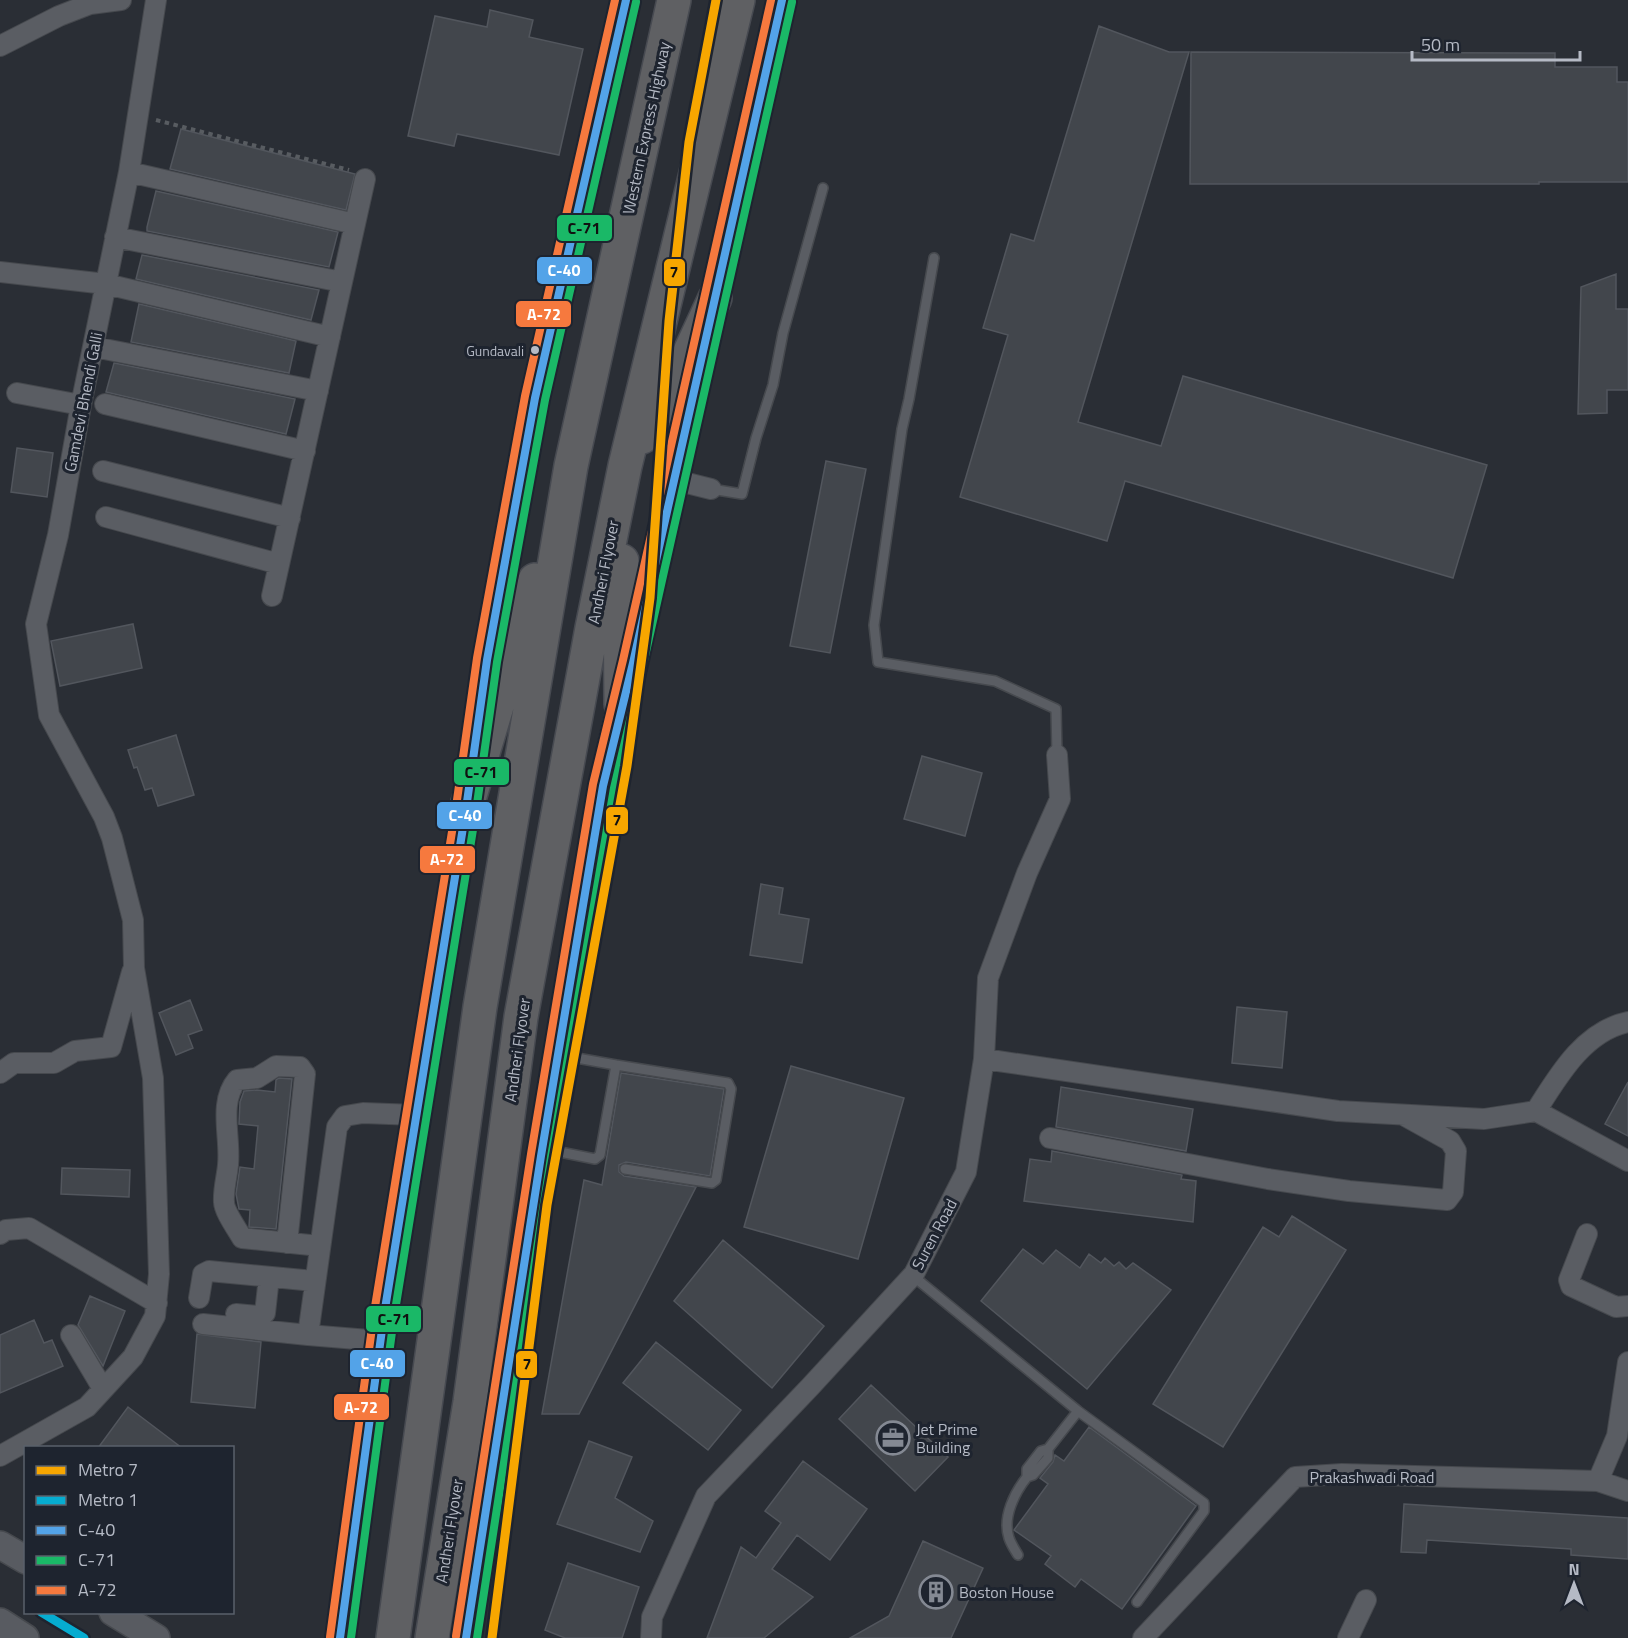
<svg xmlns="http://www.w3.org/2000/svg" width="1628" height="1638" viewBox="0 0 1628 1638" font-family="'Titillium Web',sans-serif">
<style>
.building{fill:#42464c;stroke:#52565d;stroke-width:1.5}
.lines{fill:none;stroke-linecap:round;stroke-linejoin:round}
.lane-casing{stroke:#46494e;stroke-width:12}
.street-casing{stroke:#46494e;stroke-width:22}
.secondary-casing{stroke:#46494e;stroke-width:30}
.highway-casing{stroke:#474a51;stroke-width:36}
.path{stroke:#585c61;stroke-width:4;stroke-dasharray:4.5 4.5;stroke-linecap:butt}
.lane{stroke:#5a5d63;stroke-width:9}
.street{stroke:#5a5d63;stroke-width:20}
.secondary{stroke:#585b61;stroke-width:27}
.highway{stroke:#5f6063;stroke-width:33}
.bus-1-casing{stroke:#1e242f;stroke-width:12}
.bus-2-casing{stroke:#1e242f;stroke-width:12}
.bus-3-casing{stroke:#1e242f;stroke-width:12}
.bus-1{stroke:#53a3e8;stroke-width:8}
.bus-2{stroke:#1ab867;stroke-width:8}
.bus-3{stroke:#f6793e;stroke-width:8}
.metro-1-casing{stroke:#1e242f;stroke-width:14}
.metro-2-casing{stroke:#1e242f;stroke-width:14}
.metro-1{stroke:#f7a600;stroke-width:9}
.metro-2{stroke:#06acd0;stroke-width:9}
.bus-dot{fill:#b5bac5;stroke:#1e242f;stroke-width:2}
.labels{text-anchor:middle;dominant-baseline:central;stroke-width:6;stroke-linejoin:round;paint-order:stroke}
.bus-label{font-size:14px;fill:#b5bac5;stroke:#1e242f;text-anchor:end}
.street-label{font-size:16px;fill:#b5bac5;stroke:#1e242f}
.poi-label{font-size:16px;fill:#b5bac5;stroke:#1e242f;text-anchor:start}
.line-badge{stroke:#1e242f;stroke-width:2}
.badge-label{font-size:16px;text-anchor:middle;font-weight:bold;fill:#fff}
.pale-badge-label{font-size:16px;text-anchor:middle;font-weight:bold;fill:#111}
</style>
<rect width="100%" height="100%" fill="#2a2e35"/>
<!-- building -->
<path class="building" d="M490,10L533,20L529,37L583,49L559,155L457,134L454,146L408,136L435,16L487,27Z
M1099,26L1169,52H1189L1078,422L1161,446L1183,376L1487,465L1453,578L1125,481L1107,541L960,497L1008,335L983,328L1011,234L1034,241Z
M1191,52L1555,53V67H1617V82H1628V182H1539V184H1190Z
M181,129L355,174L346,210L170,169Z
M156,191L338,232L329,267L147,231V227Z
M142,255L319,290L311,320L136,279Z
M1616,274V309H1628V390H1607V413L1578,414L1581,287Z
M139,304L296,341L289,373L131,342Z
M114,363L295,399L286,434L106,392Z
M17,448L53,453L47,497L11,492Z
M826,461L866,469L830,653L790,646Z
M133,624L142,668L60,686L51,641Z
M176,735L194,795L158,806L152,788L145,790L137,767L134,768L128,750Z
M922,756L982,773L965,836L904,819Z
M761,884L783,888L779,914L809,919L802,963L750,955Z
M190,1000L202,1030L188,1035L193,1048L176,1055L159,1013Z
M1237,1007L1287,1012L1282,1068L1232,1063Z
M791,1066L904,1098L858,1259L744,1227Z
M621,1073L724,1089L710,1176L626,1162L619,1165V1172L624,1176L696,1187L579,1414H542L584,1180L602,1185Z
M279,1078L292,1079L276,1229L249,1227L250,1210L239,1209L236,1194L240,1167L254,1169L258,1126L239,1124L240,1102L244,1091L257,1090L275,1092L276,1080Z
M1628,1082V1136L1605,1124Z
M1061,1087L1193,1109L1186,1151L1056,1127Z
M1052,1151L1182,1175L1181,1179L1196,1181L1193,1222L1024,1201L1030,1159L1051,1162Z
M62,1168L130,1170L129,1197L61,1194Z
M1292,1216L1346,1250L1223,1447L1153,1404L1263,1227L1279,1237Z
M723,1240L824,1326L772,1388L674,1301Z
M1023,1249L1043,1264L1056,1250L1080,1268L1089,1254L1101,1263L1105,1258L1114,1266L1119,1262L1126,1269L1133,1263L1171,1290L1087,1389L981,1301Z
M90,1296L125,1311L103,1366L78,1325Z
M34,1320L44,1343L52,1340L63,1366L0,1393V1335Z
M197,1334L261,1342L255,1408L191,1402Z
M656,1342L741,1410L708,1450L623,1383Z
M871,1385L948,1457L915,1491L839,1419Z
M128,1407L182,1448H98Z
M1089,1427L1196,1506L1122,1609L1081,1579L1075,1587L1045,1564L1051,1556L1014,1530L1048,1484L1040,1478L1053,1462L1055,1455L1064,1461Z
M589,1441L632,1457L615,1498L653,1521L640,1552L557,1524Z
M803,1461L867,1509L830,1560L797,1535L772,1569L813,1597L764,1638H707L741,1547L756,1558L781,1523L765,1511Z
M1404,1504L1628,1518V1559L1571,1555V1549L1427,1540L1426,1553L1401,1552Z
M923,1541L983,1568L951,1638H850L889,1616Z
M568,1563L639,1587L622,1638H565L545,1630Z"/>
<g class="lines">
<defs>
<path id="lane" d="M934,258L909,399L902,429L874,625L878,662L995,681L1056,709L1057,755
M711,489L742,494L756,438L773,385L783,333L823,188
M616,1065L728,1083L731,1089L716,1180L712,1183L625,1169
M545,1149L595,1159L600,1155L616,1065L560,1055
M913,1276L1078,1411L1204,1503V1511L1137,1602
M1027,1477V1469L1041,1451L1048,1449L1078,1411
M1018,1555C1015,1550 1011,1544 1009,1538C1002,1517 1015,1492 1027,1477L1033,1475L1048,1458V1449"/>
<path id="street" d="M0,46L59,16L90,4L121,0
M129,172L355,224
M115,237L342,282
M0,272L106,284L330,337
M94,347L318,391
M17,393L81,405
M105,404L305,451
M103,471L290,518
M675,480L711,489
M106,517L279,564
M272,596L365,179
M984,1059L1338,1111L1484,1119L1536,1111L1628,1161
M0,1073L14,1063H54L75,1051L111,1047L132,972
M1536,1111C1558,1076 1584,1031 1628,1022
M1050,1138L1268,1179L1349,1191L1447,1200L1453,1192L1456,1151L1450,1141L1405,1116
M0,1234L6,1230L29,1228L157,1303
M1587,1234L1569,1280L1571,1286L1616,1307L1628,1306
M287,1243L305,1074L300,1067L276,1066L257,1078L237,1080C218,1103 231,1137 228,1165C227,1177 223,1190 224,1202C224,1211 237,1229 242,1238L320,1246
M199,1298L203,1274L209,1271L314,1281
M236,1314L260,1316L265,1313L269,1277
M203,1324L308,1335
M71,1335L103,1389
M381,1341L308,1335L337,1127L345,1116L363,1113L416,1115
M0,1456L87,1407L133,1357L155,1316L159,1274L153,1078L134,968L133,920L112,838L104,817L49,715L36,624L58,535L81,405L129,172L156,0
M1598,1481L1617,1436L1628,1362
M651,1638L652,1617L706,1496L810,1387L914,1274L966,1172L984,1059L988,978L1027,873L1060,799L1057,755
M1143,1638L1295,1477L1342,1474L1598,1481L1628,1491
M1348,1638L1366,1600"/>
<path id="secondary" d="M476,736L487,660L535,398L626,0
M0,1545L26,1560
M113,1612L156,1638
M0,1622L25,1638
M340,1638L384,1315L469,789
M466,1638C499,1423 531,1209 568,995C587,884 601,771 633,663L782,0"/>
<path id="highway" d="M642,437L682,369L715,298
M621,704L620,587L622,561
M466,809L535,580
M393,1638L480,1007L571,466L674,0
M432,1638L470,1402L521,1017L592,628L625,466L738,0"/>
</defs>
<!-- lane casing -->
<use href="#lane" class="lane-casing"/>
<!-- street casing -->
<use href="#street" class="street-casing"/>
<!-- secondary casing -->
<use href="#secondary" class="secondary-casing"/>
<!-- highway casing -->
<use href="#highway" class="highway-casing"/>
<!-- path -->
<path class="path" d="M156,120L349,170"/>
<!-- lane -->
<use href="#lane" class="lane"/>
<!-- street -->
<use href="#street" class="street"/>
<!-- secondary -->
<use href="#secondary" class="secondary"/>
<!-- highway -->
<use href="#highway" class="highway"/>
<defs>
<path id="bus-1" d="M340,1638L384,1315L466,809L487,660L535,398L626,0
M466,1638L541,1156L603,786L633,663L782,0"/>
<path id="bus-2" d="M351,1638L394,1317L476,811L497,662L545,400L636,2
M477,1638L551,1157L614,788L643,665L792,2"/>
<path id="bus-3" d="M456,1636L531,1154L593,784L623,660L771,0
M330,1637L374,1313L456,807L477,658L525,396L615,0"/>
</defs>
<!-- bus-1 casing -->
<use href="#bus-1" class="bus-1-casing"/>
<!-- bus-2 casing -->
<use href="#bus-2" class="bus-2-casing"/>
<!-- bus-3 casing -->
<use href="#bus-3" class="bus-3-casing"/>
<!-- bus-1 -->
<use href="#bus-1" class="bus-1"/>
<!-- bus-2 -->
<use href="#bus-2" class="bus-2"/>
<!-- bus-3 -->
<use href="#bus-3" class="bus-3"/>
<defs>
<path id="metro-1" d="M492,1638L547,1205L627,766L650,598L669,321L689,142L716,0"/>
<path id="metro-2" d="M41,1612L84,1638"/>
</defs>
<!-- metro-1 casing -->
<use href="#metro-1" class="metro-1-casing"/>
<!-- metro-2 casing -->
<use href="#metro-2" class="metro-2-casing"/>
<!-- metro-1 -->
<use href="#metro-1" class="metro-1"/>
<!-- metro-2 -->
<use href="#metro-2" class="metro-2"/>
</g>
<!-- icons -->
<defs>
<symbol id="office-ring" viewBox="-11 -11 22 22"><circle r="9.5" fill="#1e242f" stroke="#848993" stroke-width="1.5"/><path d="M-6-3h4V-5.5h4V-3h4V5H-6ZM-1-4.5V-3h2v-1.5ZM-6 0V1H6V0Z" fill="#848993"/></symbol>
<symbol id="building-ring" viewBox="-11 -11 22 22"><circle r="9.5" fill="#1e242f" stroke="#848993" stroke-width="1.5"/><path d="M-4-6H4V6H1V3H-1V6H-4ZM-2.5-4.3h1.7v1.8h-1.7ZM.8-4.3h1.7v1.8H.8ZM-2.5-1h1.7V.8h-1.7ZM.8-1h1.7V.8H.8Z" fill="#848993"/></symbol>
</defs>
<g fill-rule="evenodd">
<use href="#office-ring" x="874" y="1419" width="38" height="38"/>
<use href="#building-ring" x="917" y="1573" width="38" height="38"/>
</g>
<!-- markers -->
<circle class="bus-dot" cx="535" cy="350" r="5"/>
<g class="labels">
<!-- bus labels -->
<g class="bus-label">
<text x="524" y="350">Gundavali</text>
</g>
<!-- street labels -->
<g class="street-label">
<text transform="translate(646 128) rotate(-78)">Western Express Highway</text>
<text transform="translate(83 402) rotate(-79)">Gamdevi Bhendi Galli</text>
<text transform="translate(603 572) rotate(-79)">Andheri Flyover</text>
<text transform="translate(517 1050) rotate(-82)">Andheri Flyover</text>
<text transform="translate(934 1234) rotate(-62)">Suren Road</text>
<text x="1372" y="1477">Prakashwadi Road</text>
<text transform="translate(449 1531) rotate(-81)">Andheri Flyover</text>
</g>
<!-- poi labels -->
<g class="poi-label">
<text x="916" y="1429">Jet Prime<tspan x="916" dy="18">Building</tspan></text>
<text x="959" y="1592">Boston House</text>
</g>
</g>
<g class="line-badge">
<rect x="556" y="214" width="57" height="28" rx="6" fill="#1ab867"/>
<rect x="536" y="256" width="57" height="29" rx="6" fill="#53a3e8"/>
<rect x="663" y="258" width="23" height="29" rx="6" fill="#f7a600"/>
<rect x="515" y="300" width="57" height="28" rx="6" fill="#f6793e"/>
<rect x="453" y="758" width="57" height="28" rx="6" fill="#1ab867"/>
<rect x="436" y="801" width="57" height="29" rx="6" fill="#53a3e8"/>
<rect x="605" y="806" width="24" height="29" rx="6" fill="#f7a600"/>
<rect x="419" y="845" width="57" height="29" rx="6" fill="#f6793e"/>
<rect x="365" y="1305" width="57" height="28" rx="6" fill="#1ab867"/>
<rect x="349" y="1349" width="57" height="29" rx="6" fill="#53a3e8"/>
<rect x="515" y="1350" width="23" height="29" rx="6" fill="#f7a600"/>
<rect x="333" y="1393" width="57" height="28" rx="6" fill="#f6793e"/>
</g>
<g class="badge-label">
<text x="564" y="276">C-40</text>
<text x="544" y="320">A-72</text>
<text x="465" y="821">C-40</text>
<text x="447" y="865">A-72</text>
<text x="377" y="1369">C-40</text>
<text x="361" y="1413">A-72</text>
</g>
<g class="pale-badge-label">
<text x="584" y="234">C-71</text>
<text x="674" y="278">7</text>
<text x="481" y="778">C-71</text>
<text x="617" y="826">7</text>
<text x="394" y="1325">C-71</text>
<text x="527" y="1370">7</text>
</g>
<!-- legend -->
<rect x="24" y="1446" width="210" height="168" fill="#1e242f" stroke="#5a606b" stroke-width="1.5"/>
<rect x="36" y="1466" width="30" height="9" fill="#f7a600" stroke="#5a606b" stroke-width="1.5"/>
<text x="78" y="1476" font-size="18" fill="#b5bac5">Metro 7</text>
<rect x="36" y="1496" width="30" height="9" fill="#06acd0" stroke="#5a606b" stroke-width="1.5"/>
<text x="78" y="1506" font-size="18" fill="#b5bac5">Metro 1</text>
<rect x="36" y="1526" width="30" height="9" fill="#53a3e8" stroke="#5a606b" stroke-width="1.5"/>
<text x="78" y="1536" font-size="18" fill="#b5bac5">C-40</text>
<rect x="36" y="1556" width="30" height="9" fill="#1ab867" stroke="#5a606b" stroke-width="1.5"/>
<text x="78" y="1566" font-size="18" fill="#b5bac5">C-71</text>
<rect x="36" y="1586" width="30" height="9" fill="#f6793e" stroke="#5a606b" stroke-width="1.5"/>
<text x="78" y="1596" font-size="18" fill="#b5bac5">A-72</text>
<!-- north arrow -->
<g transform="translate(1574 1584)" stroke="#1e242f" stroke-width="4.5" paint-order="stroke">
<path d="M0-4.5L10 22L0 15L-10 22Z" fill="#b5bac5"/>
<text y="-9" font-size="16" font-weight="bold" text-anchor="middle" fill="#b5bac5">N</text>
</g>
<!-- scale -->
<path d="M1412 51v9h168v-9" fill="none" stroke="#b5bac5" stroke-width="3"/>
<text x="1421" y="51" font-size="18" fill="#b5bac5" stroke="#1e242f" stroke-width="4.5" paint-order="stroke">50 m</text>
</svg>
